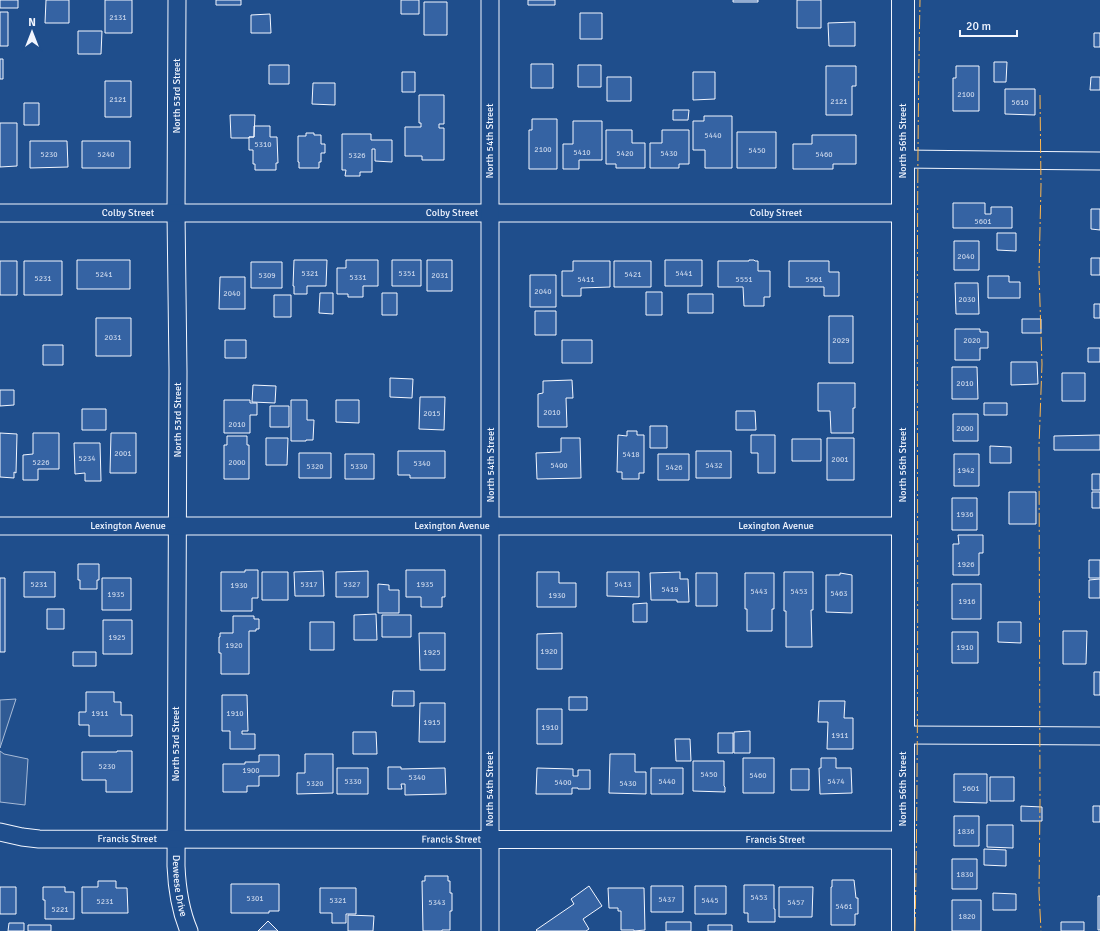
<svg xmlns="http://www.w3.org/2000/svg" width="1100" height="931" viewBox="0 0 1100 931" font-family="Signika,sans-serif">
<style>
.built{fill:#305b95;stroke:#a8bbd7}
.building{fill:#3563a3;stroke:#f2f6ff}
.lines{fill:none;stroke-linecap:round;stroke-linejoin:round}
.minor-casing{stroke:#f2f6ff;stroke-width:19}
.secondary-casing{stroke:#f2f6ff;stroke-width:24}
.minor{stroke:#1f4e8c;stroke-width:17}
.secondary{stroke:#1f4e8c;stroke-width:22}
.power{stroke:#ffb74d;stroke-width:1;stroke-dasharray:14 3 2 3;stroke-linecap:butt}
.labels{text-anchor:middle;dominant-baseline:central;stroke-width:3;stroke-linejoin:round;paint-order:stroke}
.number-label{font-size:8px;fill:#c3d1e8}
.street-label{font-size:10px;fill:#f2f6ff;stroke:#1f4e8c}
</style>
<rect width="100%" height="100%" fill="#1f4e8c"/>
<!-- built -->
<path class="built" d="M16,699L0,748V700Z
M0,751L4,754L28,759L25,805L0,802Z"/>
<!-- building -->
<path class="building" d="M0,0H18V8H0Z
M46,0H69V23H45Z
M105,0H132V33H105Z
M216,0H241V5H216Z
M401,0H419V14H401Z
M528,0H555V5H528Z
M733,0H758V2H733Z
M797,0H821V28H797Z
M424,2H447V35H424Z
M0,12H8V46H0Z
M580,13H602V39H580Z
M270,14L271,33H251V15Z
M855,22V46H829L828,23Z
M78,31H102L101,54H78Z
M1094,33H1100V47H1094Z
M0,59H3V79H0Z
M994,62H1007L1006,82H994Z
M531,64H553V88H531Z
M269,65H289V84H269Z
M578,65H601V87H578Z
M826,66H856V86H852V115H826Z
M956,66H979V111H953V78H956Z
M402,72H415V92H402Z
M693,72H715V99L693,100Z
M607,77H631V101H607Z
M1091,77H1100V90H1090Z
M105,81H131V117H105Z
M313,83H335V105L312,104Z
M1005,89H1035V115L1005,114Z
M419,95H444V124H439V128H444V160H422V156H405V127H421V123H419Z
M24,103H39V125H24Z
M673,110H689L688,120H673Z
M230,115H255L254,137H249V138H231Z
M704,116H732V168H705V150H693V121H704Z
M532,119H557V169H529V130H532Z
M573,121H602V160H579V169H563V144H573Z
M0,123H17V166L0,167Z
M254,126H270V137H277L278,163H276V170H255V164H253V150H249V137H254Z
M606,130H632V143H645V168H616V164H606Z
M662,130H689V164H679V168H650V143H662Z
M737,132H776V168H737Z
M306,133H314V135H321V144H325V153H321V162H319V168H299V162H298V136H306Z
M342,134H371V140H392V162L375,161V149H372V172H360V176H345L346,170H342Z
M812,135H856V164H833V169H793V144H812Z
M30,141H67L68,167L30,168Z
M82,141H130V168H82Z
M953,203H985V214H991V207H1012V228H953Z
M1091,209H1100V230L1091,229Z
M997,233H1016V251L997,250Z
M954,241H979V270H954Z
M1091,258H1100V275H1091Z
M77,260H130V289H77Z
M294,260H327L326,286H307V294H294V286H293Z
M346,260H378V286H363V297H348V294H337V268H346Z
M392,260H421V286H392Z
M427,260H452V291H427Z
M665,260H702V286H665Z
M749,260H754L755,261H758V271H770V297H764V306H744L743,287H718V261H749Z
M0,261H17V295H0Z
M24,261H62V295H24Z
M573,261H610V287L581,288V296H562V271H573Z
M614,261H651V287H614Z
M789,261H829V272H839V296H824V287H789Z
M251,262H282V288H251Z
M530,275H556V307H530Z
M988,276H1009V282H1020V298H988Z
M220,277H245V309H219Z
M955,283H978L979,314H956Z
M646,292H662V315H646Z
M320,293H333V314L319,313Z
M382,293H397V315H382Z
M688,294H713V313H688Z
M274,295H291V317H274Z
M1094,304H1100V318H1094Z
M535,311H556V335H535Z
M829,316H853V363H829Z
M96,318H131V356H96Z
M1022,319H1041V333H1022Z
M955,329H980V332H988V348H980V360H955Z
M225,340H246V358H225Z
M562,340H592V363H562Z
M43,345H63V365H43Z
M1088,348H1100V362H1088Z
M1011,362H1037L1038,384L1011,385Z
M952,367H977L978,399H952Z
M1062,373H1085V401H1062Z
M390,378L413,379L412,398L390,397Z
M572,380L573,398H566L567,427H538V394L543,393V381Z
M818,383H855V408H853V433H831L830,411H818Z
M253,385L276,386L275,403L252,402Z
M0,390H14V405L0,406Z
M420,397H445L444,430L419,429Z
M224,400H250V403H257V415H250V433H224Z
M291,400H307V420H314L313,440H306V441H291Z
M336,400H359V423L336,422Z
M984,403H1007V415H984Z
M270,406H289V427H270Z
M82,409H106V430H82Z
M736,411H755L756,430H736Z
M953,414H978V441H953Z
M650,426H667V448H650Z
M627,431H637V435H644V473H639V479H622V472H617L618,435L627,436Z
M0,433L17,434L16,473L14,472V478L0,477Z
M33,433H59V469H38V480H23V455L33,454Z
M111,433H136V473H110Z
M751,435H775V473H758V453H751Z
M1100,435V450H1054V436Z
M227,436H247V445H249V479H224V445H227Z
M266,438H288L287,465H266Z
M561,438H580L581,478L537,479L536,453L561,452Z
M827,438H854V480H827Z
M792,439H821V461H792Z
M74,443H100L101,481H85V473L75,474Z
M990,446L1011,447V463H990Z
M398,451H445V478H410V475H398Z
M696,451H731V478H696Z
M299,453H331V478H299Z
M345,454H374V479H345Z
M658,454H689V480H658Z
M954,454H979V486H954Z
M1092,474H1100V490H1092Z
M1009,492H1036V524H1009Z
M1092,492H1100V508H1092Z
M952,498H977V530H952Z
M958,535H983V553H979V575H953V544H959Z
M1089,560H1100V578H1089Z
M78,564H99V580H97V589H80V580H78Z
M245,570H258V598H252V611H221V572H245Z
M406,570H445V597H442V607H421V597H406Z
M323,571L324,596H295L294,572Z
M368,571V597H336V572Z
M24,572H55V597H24Z
M262,572H288V600H262Z
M537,572H559V583H576V607H537Z
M607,572H639V597L607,596Z
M680,572V579H688L689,602H677V600H651L650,573Z
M784,572H813V610H811L812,647H786V611H784Z
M696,573H717V606H696Z
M745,573H774V609H772V631H747V609H745Z
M840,573L852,575V613L826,612V575H840Z
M0,578H5V652H0Z
M102,578H131V610H102Z
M1100,579V598H1089V580Z
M378,584L389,585V590H399V613H378Z
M952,584H981V619H952Z
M647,603V622H633V604Z
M47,609H64V629H47Z
M376,614L377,640H354V615Z
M382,615H411V637H382Z
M233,616H254V619H259V629H256V631H249V674H221V653H219V637H220V633H233Z
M103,620H132V654H103Z
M310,622H334V650H310Z
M998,622H1021V643L998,642Z
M1063,631H1087L1086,664H1063Z
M952,632H978V663H952Z
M419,633H445V670H420Z
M562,633V669H537V634Z
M73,652H96V666H73Z
M1094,672H1100V695H1094Z
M393,691H414V706H392Z
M86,692H114V702H121V715H132V736H89V725H79V712H86Z
M222,695H247L248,731H242V734H255V749H230V731H222Z
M569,697H587V710H569Z
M819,701H845L844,718H853V749H827L828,722H818Z
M420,703H445V742H419Z
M537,709H562V744H537Z
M750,731V753H734V732Z
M353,732H376L377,754H353Z
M718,733H733V753H718Z
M675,739H690L691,761H676Z
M117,751H132V792H106V780H82V752H117Z
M305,754H333V793L297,794V773H305Z
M610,754H635V772H646V794L609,793Z
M259,755H279V776H259V786H247V792H223V764H245V762H259Z
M743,758H774V793H743Z
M821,758H836V768H851L852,793L820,794L819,768H821Z
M693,761H724V786L725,787V792L693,791Z
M388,767H401V769L445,768L446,794L405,795V784H401L402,789H388Z
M337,768H368V794H337Z
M537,768L573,769V776H578V770H590V789H578V788H572V794H536Z
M651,768H683V794H651Z
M791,769H809V790H791Z
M954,774H987V803L954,802Z
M990,777H1014V801H990Z
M1021,806L1042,807V821H1021Z
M1093,806H1100V822H1093Z
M954,816H979V846H954Z
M987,825H1013V848L987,847Z
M984,849L1006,850V866L984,865Z
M952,859H977V889H952Z
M425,876H448V881H450V893H452V911H450V930H442V931H423L422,881H425Z
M832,880H854L856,898H858V914H855V925H831V887H832Z
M98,881H116V888H127L128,913H82V887H98Z
M231,884H279V911H269V913H231Z
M744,885H774V909H775V922H748V913H744Z
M589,886L602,906L583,919L589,929L586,931H537L536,930L574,904L571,899Z
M651,886H683V912H651Z
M695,886H726V914H695Z
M0,887H16V914H0Z
M43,887H65V892H74V919H45V900H43Z
M779,887H813L812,917H779Z
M320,888H356V914H346V923H332V913H320Z
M608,888H644L645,930L634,931V930H621V911H618V908H609Z
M993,893L1016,894V910H993Z
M1098,896H1100V930H1098Z
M952,900H981V931H952Z
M348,915L374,916L373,931H348Z
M268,921L278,931H258Z
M666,922H691V931H666Z
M1061,922H1084V931H1061Z
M9,923H24V931H8Z
M28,925H51V931H28Z
M708,925H732V931H708Z"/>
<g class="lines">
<defs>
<g id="minor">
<path id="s1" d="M177,0L176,213L178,371L176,866C177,889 180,910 189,931"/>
<path d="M903,159L1100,161"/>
<path id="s2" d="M0,213H903"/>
<path id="s3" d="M0,526H903"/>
<path d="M903,735L1100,736"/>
<path id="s4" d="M0,832L22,837L39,839L903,840"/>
<path d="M490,931V0"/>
</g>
<path id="secondary" d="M903,931V0"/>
</defs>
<!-- minor casing -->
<use href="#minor" class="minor-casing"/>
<!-- secondary casing -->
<use href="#secondary" class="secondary-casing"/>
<!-- minor -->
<use href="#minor" class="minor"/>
<!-- secondary -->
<use href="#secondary" class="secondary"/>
<!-- power -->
<path class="power" d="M1040,95L1041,185L1039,273L1042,364L1039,446L1040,802L1039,892L1041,931
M915,931C921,621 914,310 920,0"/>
</g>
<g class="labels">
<!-- number labels -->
<g class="number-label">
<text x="118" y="17">2131</text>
<text x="966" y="94">2100</text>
<text x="118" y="99">2121</text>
<text x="839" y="101">2121</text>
<text x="1020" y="102">5610</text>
<text x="713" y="135">5440</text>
<text x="263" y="144">5310</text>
<text x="543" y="149">2100</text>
<text x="757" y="150">5450</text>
<text x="582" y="152">5410</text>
<text x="625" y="153">5420</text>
<text x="669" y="153">5430</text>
<text x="49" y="154">5230</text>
<text x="106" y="154">5240</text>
<text x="824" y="154">5460</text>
<text x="357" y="155">5326</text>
<text x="983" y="221">5601</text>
<text x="966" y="256">2040</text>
<text x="310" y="273">5321</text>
<text x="407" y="273">5351</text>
<text x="684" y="273">5441</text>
<text x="104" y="274">5241</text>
<text x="633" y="274">5421</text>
<text x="267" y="275">5309</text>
<text x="440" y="275">2031</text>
<text x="358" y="277">5331</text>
<text x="43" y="278">5231</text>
<text x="586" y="279">5411</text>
<text x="744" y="279">5551</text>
<text x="814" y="279">5561</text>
<text x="543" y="291">2040</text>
<text x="232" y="293">2040</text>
<text x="967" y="299">2030</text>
<text x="113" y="337">2031</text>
<text x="841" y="340">2029</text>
<text x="972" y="340">2020</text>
<text x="965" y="383">2010</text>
<text x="552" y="412">2010</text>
<text x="432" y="413">2015</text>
<text x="237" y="424">2010</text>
<text x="965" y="428">2000</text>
<text x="123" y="453">2001</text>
<text x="631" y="454">5418</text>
<text x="87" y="458">5234</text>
<text x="840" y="459">2001</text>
<text x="41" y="462">5226</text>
<text x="237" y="462">2000</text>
<text x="422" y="463">5340</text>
<text x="559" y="465">5400</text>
<text x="714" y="465">5432</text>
<text x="315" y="466">5320</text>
<text x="359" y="466">5330</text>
<text x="674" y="467">5426</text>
<text x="966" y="470">1942</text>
<text x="965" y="514">1936</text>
<text x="966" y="564">1926</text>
<text x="39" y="584">5231</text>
<text x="309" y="584">5317</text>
<text x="352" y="584">5327</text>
<text x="425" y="584">1935</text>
<text x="623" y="584">5413</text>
<text x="239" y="585">1930</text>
<text x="670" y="589">5419</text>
<text x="759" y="591">5443</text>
<text x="799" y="591">5453</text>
<text x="839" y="593">5463</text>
<text x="116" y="594">1935</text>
<text x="557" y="595">1930</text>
<text x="967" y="601">1916</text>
<text x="117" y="637">1925</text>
<text x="234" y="645">1920</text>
<text x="965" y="647">1910</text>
<text x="549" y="651">1920</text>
<text x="432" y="652">1925</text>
<text x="100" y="713">1911</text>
<text x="235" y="713">1910</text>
<text x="432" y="722">1915</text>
<text x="550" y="727">1910</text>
<text x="840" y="735">1911</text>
<text x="107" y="766">5230</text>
<text x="251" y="770">1900</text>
<text x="709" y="774">5450</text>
<text x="758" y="775">5460</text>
<text x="417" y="777">5340</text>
<text x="353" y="781">5330</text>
<text x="667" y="781">5440</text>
<text x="836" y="781">5474</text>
<text x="563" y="782">5400</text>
<text x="315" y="783">5320</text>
<text x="628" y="783">5430</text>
<text x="971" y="788">5601</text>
<text x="966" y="831">1836</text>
<text x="965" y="874">1830</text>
<text x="759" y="897">5453</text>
<text x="255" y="898">5301</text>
<text x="667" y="899">5437</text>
<text x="338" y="900">5321</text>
<text x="710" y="900">5445</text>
<text x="105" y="901">5231</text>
<text x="437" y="902">5343</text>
<text x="796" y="902">5457</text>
<text x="844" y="906">5461</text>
<text x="60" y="909">5221</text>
<text x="967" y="916">1820</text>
</g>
<!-- street labels -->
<g class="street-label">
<text transform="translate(177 96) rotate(-90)">North 53rd Street</text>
<text transform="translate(490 141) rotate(-90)">North 54th Street</text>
<text transform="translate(903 141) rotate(-90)">North 56th Street</text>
<text stroke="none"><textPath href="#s2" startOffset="128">Colby Street</textPath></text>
<text stroke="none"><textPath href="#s2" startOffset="452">Colby Street</textPath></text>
<text stroke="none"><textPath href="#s2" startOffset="776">Colby Street</textPath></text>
<text transform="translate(178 420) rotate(-90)">North 53rd Street</text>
<text transform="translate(491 465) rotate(-90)">North 54th Street</text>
<text transform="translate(903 465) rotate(-90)">North 56th Street</text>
<text stroke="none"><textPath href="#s3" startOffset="128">Lexington Avenue</textPath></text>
<text stroke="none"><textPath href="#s3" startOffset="452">Lexington Avenue</textPath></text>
<text stroke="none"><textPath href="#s3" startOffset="776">Lexington Avenue</textPath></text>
<text transform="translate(176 744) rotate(-90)">North 53rd Street</text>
<text transform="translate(490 789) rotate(-90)">North 54th Street</text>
<text transform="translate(903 789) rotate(-90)">North 56th Street</text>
<text stroke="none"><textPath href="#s4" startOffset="128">Francis Street</textPath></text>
<text stroke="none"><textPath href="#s4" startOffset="452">Francis Street</textPath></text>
<text stroke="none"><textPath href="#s4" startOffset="776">Francis Street</textPath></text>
<text stroke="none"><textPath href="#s1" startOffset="886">Deweese Drive</textPath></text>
</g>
</g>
<!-- north arrow -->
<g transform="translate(32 32)" stroke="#1f4e8c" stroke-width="3" paint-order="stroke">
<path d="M0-3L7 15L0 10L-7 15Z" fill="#f2f6ff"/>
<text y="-6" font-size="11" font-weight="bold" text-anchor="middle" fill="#f2f6ff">N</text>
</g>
<!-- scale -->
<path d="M960 30v6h57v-6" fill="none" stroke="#f2f6ff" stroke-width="2"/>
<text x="966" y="30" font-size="12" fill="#f2f6ff" stroke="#1f4e8c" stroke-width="3" paint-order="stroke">20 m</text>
</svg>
